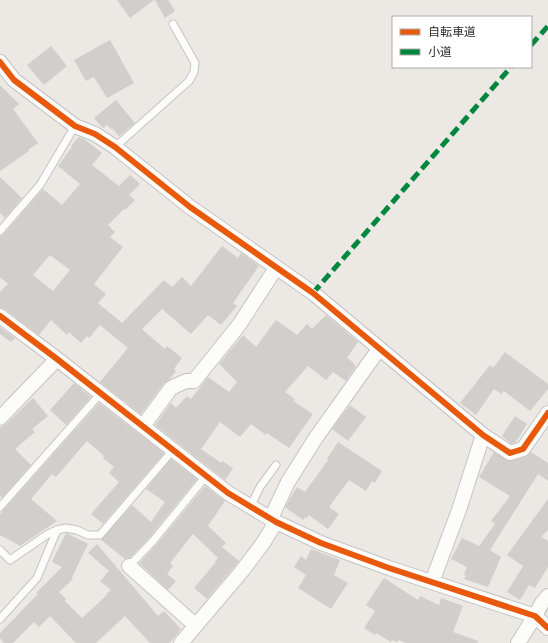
<svg xmlns="http://www.w3.org/2000/svg" width="548" height="643" viewBox="0 0 548 643" font-family="Roboto,'Noto Sans JP',sans-serif">
<style>
.building{fill:#d1cecb;fill-rule:evenodd}
.lines{fill:none;stroke-linecap:round;stroke-linejoin:round}
.service-casing{stroke:#c5c4c5;stroke-width:9}
.minor-casing{stroke:#c5c4c5;stroke-width:16}
.service{stroke:#fcfcfb;stroke-width:7}
.minor{stroke:#fcfcfb;stroke-width:14}
.quiet{stroke:#00873e;stroke-width:5;stroke-dasharray:10 5;stroke-linecap:butt}
.cycleway-casing{stroke:#fff;stroke-width:8}
.cycleway{stroke:#e8590c;stroke-width:6}
</style>
<rect width="100%" height="100%" fill="#ece8e4"/>
<!-- building -->
<path class="building" d="M117,0H154L130,18Z
M155,0H168L175,11L165,18Z
M110,40L134,83L107,98L94,77L86,81L74,60Z
M51,46L67,66L44,85L27,65Z
M0,85L19,104L13,109L38,143L28,150L29,151L0,171Z
M116,100L135,123L119,136L112,128L111,129L107,125L103,128L94,118Z
M79,137L84,139L102,153L92,165L119,186L130,175L140,184L129,195L135,200L125,210L124,209L108,225L115,232L110,237L123,247L94,284L106,294L98,303L122,323L164,280L172,287L182,277L191,286L222,246L238,258L241,253L259,266L233,303L237,306L221,325L208,315L191,334L162,309L142,329L165,349L167,346L182,358L174,369L176,371L170,379L164,383L141,414L100,382L128,348L100,325L89,338L87,336L81,343L69,332L67,335L51,320L39,335L5,309L0,308V292L8,284L0,277V236L4,234L43,189L62,205L80,184L58,166L72,147L71,146ZM50,255L70,270L53,291L33,275Z
M0,177L22,198L5,218L0,213Z
M326,315L358,342L347,358L354,363L353,364L356,366L346,381L333,372L326,380L308,366L285,392L295,399L293,401L313,414L289,448L267,433L266,435L251,424L240,437L220,422L201,449L221,463L222,461L233,468L225,480L155,425L171,403L176,408L187,396L191,399L208,377L229,392L237,382L219,364L243,335L256,347L276,320L297,335L307,324L312,329Z
M0,327L15,338L11,342L0,334Z
M505,352L548,384V389L530,411L504,391L501,394L494,389L476,415L460,403L490,365L493,368Z
M74,383L91,397L66,425L50,410Z
M33,398L48,416L32,429L35,432L15,449L31,465L2,498L0,496V428L6,424Z
M99,403L164,453L103,524L91,514L119,482L109,473L114,467L103,458L104,456L87,441L56,477L52,474L31,499L57,521L20,546L0,535V514Z
M350,405L366,417L348,441L332,429Z
M515,416L527,424L515,443L511,444L502,436Z
M338,442L382,471L375,483L372,481L366,491L349,480L329,507L339,514L328,529L309,515L307,518L306,517L303,520L285,507L297,487L305,492L328,460L327,459Z
M494,452L509,461L526,457L531,452L548,463V481L538,474L490,550L501,557L488,587L464,579L466,576L464,574L467,567L451,559L462,538L479,546L495,524L491,521L510,496L479,477Z
M171,459L197,479L149,538L130,558L125,559L101,540L132,505L151,522L165,502L146,489Z
M205,486L225,501L208,526L226,543L222,547L239,561L207,599L194,588L216,562L215,561L218,558L193,534L170,563L173,566L167,574L176,581L168,590L139,563L157,544Z
M548,499V530L541,537L548,541V567L535,588L529,585L520,600L507,592L523,566L507,555Z
M66,533L88,544L72,577L73,579L59,592L66,599L65,601L82,618L107,595L106,594L111,590L100,581L109,571L88,553L97,544L158,616L164,611L181,629L174,638L169,643H150L125,616L96,643H76L50,616L39,627L34,622L13,643H4L0,638V633L38,594L36,593L62,567L52,562Z
M311,549L340,560L334,575L348,583L331,609L298,588L306,575L294,567L301,556L306,560Z
M384,578L418,600L420,596L439,605L441,598L463,606L453,632L478,641V643H406L399,640L397,642L392,640L391,642L376,633L375,635L364,628L375,611L366,605Z"/>
<g class="lines">
<defs>
<path id="service" d="M115,147L189,81L194,72L195,63L173,24
M0,231L40,185L75,126
M0,507L101,393
M250,507L260,487L276,465
M0,550L10,560L48,534L57,530L66,528L77,530L88,535H100L173,450
M129,566L153,541L206,476
M0,619L37,578L57,530"/>
<path id="minor" d="M0,62L14,80L75,126L95,134L115,147L190,207L313,293L483,435L510,453L523,449L548,413
M0,316L57,359L228,493L276,522L321,543L389,568L535,616L548,628
M0,418L57,359
M143,426L171,388L186,381H194L239,325L276,268
M271,518L288,482L315,439L379,349
M129,566L195,625
M432,582L459,510L483,435
M181,643L242,571L263,543L276,522
M518,643L535,616L542,603L548,596"/>
</defs>
<!-- service casing -->
<use href="#service" class="service-casing"/>
<!-- minor casing -->
<use href="#minor" class="minor-casing"/>
<!-- service -->
<use href="#service" class="service"/>
<!-- minor -->
<use href="#minor" class="minor"/>
<!-- quiet -->
<path class="quiet" d="M531,45L548,26
M313,293L511,67"/>
<defs>
<path id="cycleway" d="M0,62L14,80L75,126L95,134L115,147L190,207L313,293L483,435L510,453L523,449L548,413
M0,316L57,359L228,493L276,522L321,543L389,568L535,616L548,628"/>
</defs>
<!-- cycleway casing -->
<use href="#cycleway" class="cycleway-casing"/>
<!-- cycleway -->
<use href="#cycleway" class="cycleway"/>
</g>
<!-- legend -->
<rect x="392" y="16" width="140" height="52" fill="#ffffff" stroke="#ababab"/>
<rect x="400" y="29" width="20" height="6" fill="#e8590c" stroke="#ababab"/>
<text x="428" y="36" font-size="12" fill="#2e2e2e">自転車道</text>
<rect x="400" y="49" width="20" height="6" fill="#00873e" stroke="#ababab"/>
<text x="428" y="56" font-size="12" fill="#2e2e2e">小道</text>
</svg>
